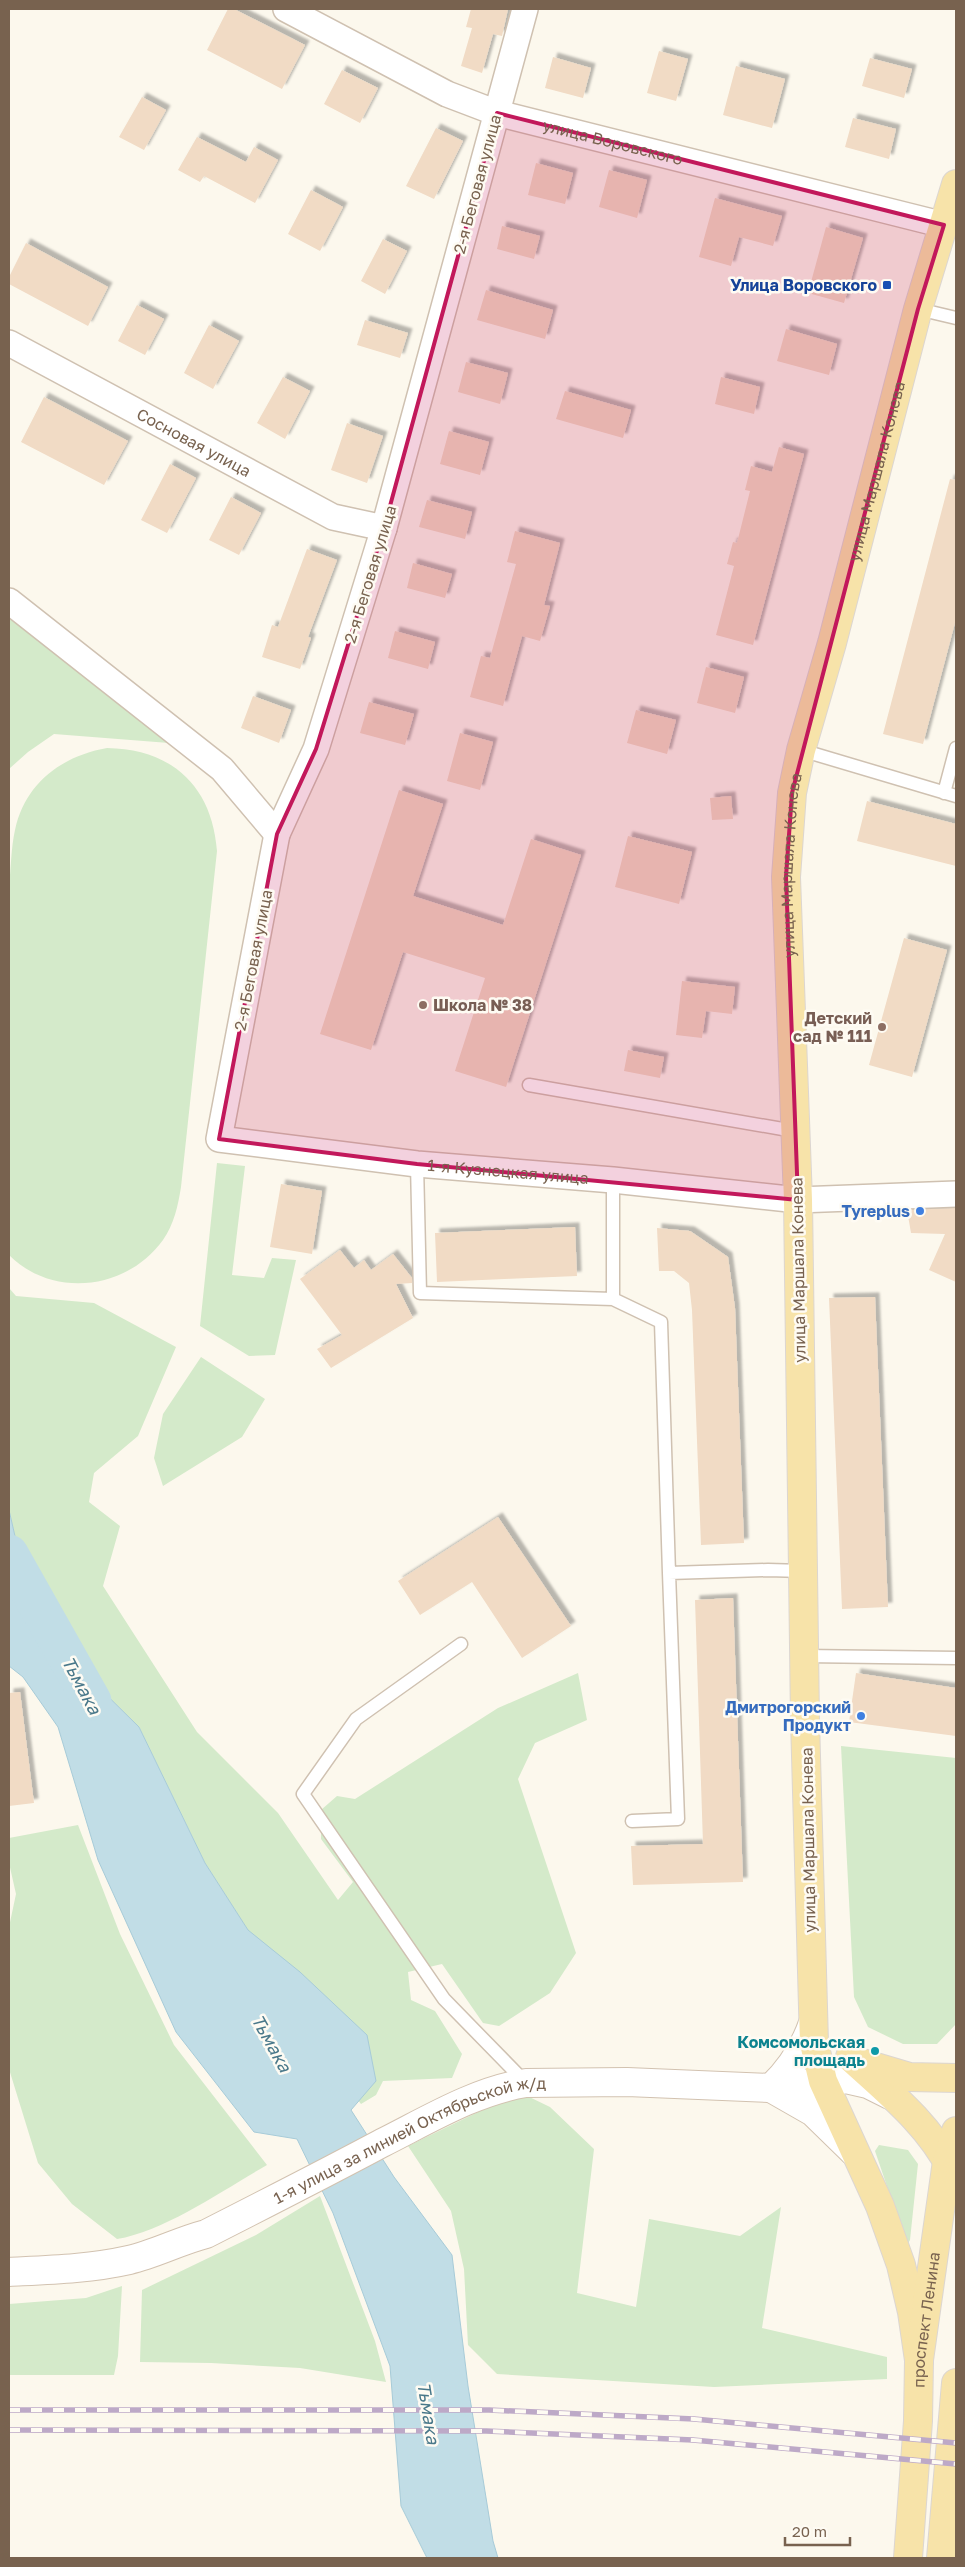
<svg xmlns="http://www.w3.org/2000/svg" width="965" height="2567" viewBox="0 0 965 2567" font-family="'Golos Text',sans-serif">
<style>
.green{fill:#d4eaca}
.water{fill:#c1dde6;stroke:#a7cbd8}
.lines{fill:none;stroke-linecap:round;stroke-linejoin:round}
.river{stroke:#c1dde6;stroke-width:39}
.building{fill:#f1dbc5;filter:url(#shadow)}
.lane-casing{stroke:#cfc1b1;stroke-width:15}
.street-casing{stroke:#cfc1b1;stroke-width:28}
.secondary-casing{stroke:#d2c2b0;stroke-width:30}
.primary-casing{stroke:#dcd6d1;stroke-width:30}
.lane{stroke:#fff;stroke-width:12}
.street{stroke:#fff;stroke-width:25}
.secondary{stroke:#fff;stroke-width:28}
.primary{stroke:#f7e3a9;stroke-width:28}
.rail-casing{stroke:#bda9c7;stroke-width:5.5}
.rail{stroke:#fefbf3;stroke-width:4;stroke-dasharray:11;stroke-linecap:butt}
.marked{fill:#c2185b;fill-opacity:0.2;stroke:#c2185b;stroke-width:4;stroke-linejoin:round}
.transit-dot{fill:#1a4fb4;stroke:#fefbf3;stroke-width:2}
.education-dot{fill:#8d6e63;stroke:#fefbf3;stroke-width:2}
.shop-dot{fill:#3f7fe0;stroke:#fefbf3;stroke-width:2}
.culture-dot{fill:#0f9aa8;stroke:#fefbf3;stroke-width:2}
.labels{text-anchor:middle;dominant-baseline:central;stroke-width:5;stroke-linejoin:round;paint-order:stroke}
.street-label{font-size:16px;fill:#78624f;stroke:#fefbf3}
.transit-label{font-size:16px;font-weight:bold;fill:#164399;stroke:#fefbf3;text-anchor:end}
.education-label{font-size:16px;font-weight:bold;fill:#785e54;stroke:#fefbf3;text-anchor:start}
.shop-label{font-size:16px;font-weight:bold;fill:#366cbe;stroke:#fefbf3;text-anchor:end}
.culture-label{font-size:16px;font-weight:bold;fill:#0d838f;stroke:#fefbf3;text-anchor:end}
.water-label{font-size:18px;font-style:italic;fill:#49788a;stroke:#fefbf3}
</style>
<defs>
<filter id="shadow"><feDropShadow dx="4.5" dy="-4.5" stdDeviation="1" flood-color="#0004"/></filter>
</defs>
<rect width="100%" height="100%" fill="#fcf8ed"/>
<!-- green -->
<path class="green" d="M9,617L169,743L54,734L28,752L9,769Z
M107,748C172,749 212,786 217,851L181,1187C178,1206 174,1224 163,1240C127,1290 53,1299 9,1255V887C11,868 11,848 15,830C25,783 62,756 107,748Z
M217,1163L245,1166L232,1275L264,1278L272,1258L296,1260L275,1355L249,1356L200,1326Z
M9,1288L16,1296L94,1303L176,1347L138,1436L94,1473L89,1502L120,1526L103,1586L197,1732L278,1813L338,1900L353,1882L321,1839V1810L337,1796L355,1799L498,1708L578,1673L587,1720L535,1743L518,1779L576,1953L550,1993L499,2026L483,2023L442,1964L408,1972L411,2000L435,2011L462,2054L452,2078L383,2081L376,2095L361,2104L252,1968L248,1930L205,1863L139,1727L63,1652L26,1584L9,1510Z
M201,1357L265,1399L242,1437L163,1486L154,1458L163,1414Z
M841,1746L956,1758V2024L937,2044H903L868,2027L854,1997Z
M78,1825L120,1934L174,2045L267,2165C223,2190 165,2231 117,2239L72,2204L38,2163L9,2069V1927L16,1894L9,1863V1838Z
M519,2092L550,2107L594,2149L577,2293L636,2307L649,2219L740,2236L781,2207L762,2328L887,2357V2379L714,2387L497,2374L468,2345L464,2269L451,2211L408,2146Z
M879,2145L908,2150L918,2164L910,2240L907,2245L875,2151Z
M320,2196L375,2341L386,2382L300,2368L211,2363L140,2362L142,2290L256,2235Z
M122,2286L118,2356L114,2375H9V2304L86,2298Z"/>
<!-- water -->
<path class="water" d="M9,1510L26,1584L63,1652L139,1727L205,1863L248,1930L300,1972L367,2035L376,2081L351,2110L394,2177L452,2255L468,2386L493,2541L498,2558H427L401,2506L390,2366L333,2213L297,2139L254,2132L176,2032L98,1860L58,1727L23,1677L9,1666Z"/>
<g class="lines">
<!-- river -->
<path class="river" d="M9,1554L92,1701"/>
</g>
<!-- building -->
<path class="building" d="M228,9H234L305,45L282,89L207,50Z
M471,9H508L502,36L493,34L482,73L461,66L472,28L466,27Z
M659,51L688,59L676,101L647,93Z
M553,57L591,68L583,98L545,88Z
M870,58L912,69L904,98L862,86Z
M736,66L785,79L772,128L723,115Z
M342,70L378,88L360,123L324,104Z
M142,97L166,110L144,150L119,137Z
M853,118L896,129L889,159L845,147Z
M436,128L463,141L434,199L406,186Z
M197,137L246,162L254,147L278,160L255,203L204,176L200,182L178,170Z
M536,163L573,173L565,204L528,195Z
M609,170L647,180L637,218L599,207Z
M311,190L343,207L320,251L288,234Z
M715,198L782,216L773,246L739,237L731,266L699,257Z
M502,226L540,236L534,259L497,249Z
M826,227L863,238L844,303L808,293Z
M383,239L407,251L385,294L361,281Z
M26,243L108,287L88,326L9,284V277Z
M486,290L553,310L545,339L477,320Z
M137,305L164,319L145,355L118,341Z
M365,320L408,333L400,358L357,345Z
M209,325L239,341L213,389L184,373Z
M786,329L837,344L829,375L777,361Z
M466,362L508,373L500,404L458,392Z
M283,377L310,391L285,439L257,423Z
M721,377L760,387L754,414L715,404Z
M565,391L631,410L623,438L556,419Z
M44,397L128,441L104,485L21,442Z
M347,423L383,436L367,483L331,470Z
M449,431L489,442L480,475L440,464Z
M779,447L804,454L753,645L716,635L734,566L727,564L733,542L737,543L750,491L745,490L751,466L772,472Z
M170,464L196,478L167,533L141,520Z
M950,479L956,480V619L923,744L883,734Z
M231,497L261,513L239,555L209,540Z
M427,500L472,512L465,539L419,527Z
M515,531L560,543L544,605L550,606L540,641L522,636L503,706L470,697L481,656L490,658L516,564L507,562Z
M307,549L337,560L308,637L311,638L300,669L262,657L272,625L278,627Z
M413,563L452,574L445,598L407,588Z
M395,631L435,642L428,669L388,658Z
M706,667L744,677L735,713L697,703Z
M253,696L291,710L279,743L241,728Z
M369,702L414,714L405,745L360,733Z
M636,710L676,720L667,754L627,743Z
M460,733L493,742L480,790L447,781Z
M399,790L443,804L413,896L503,925L531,839L581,855L506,1087L455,1071L485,978L403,952L371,1050L320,1034Z
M731,796L733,819L712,820L710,798Z
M867,801L956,824V866L857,841Z
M628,836L692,852L679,904L615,887Z
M904,938L947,950L912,1077L869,1065Z
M682,981L735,987L732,1014L706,1011L702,1038L676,1035Z
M628,1050L664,1057L660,1078L624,1071Z
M281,1184L322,1191L312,1254L270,1247Z
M956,1208V1282L929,1270L945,1234L911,1233L907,1210Z
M575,1227L577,1276L437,1282L435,1233Z
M657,1228L690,1231L728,1257L735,1308L744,1543L701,1545L692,1310L689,1283L674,1271H659Z
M340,1250L354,1268L364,1260L371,1270L393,1254L412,1278V1283L396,1284L413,1318L331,1368L317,1349L342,1335L300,1279Z
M875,1297L888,1607L842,1609L829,1298Z
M498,1517L571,1626L522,1658L472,1582L420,1615L398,1581Z
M733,1598L743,1882L633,1885L631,1846L703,1844L695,1600Z
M856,1673L956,1688V1736L849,1722Z
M20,1692L34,1803L9,1806V1693Z"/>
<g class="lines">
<defs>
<path id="lane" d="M918,309L956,318
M801,750L956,796
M944,793L956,748
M529,1085L794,1131
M417,1164L420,1293L613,1299
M613,1180V1299L661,1322L669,1573L768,1570L803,1571
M461,1644L356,1719L303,1794L444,1999L526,2083
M805,1656L956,1658
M632,1821L678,1819L669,1573"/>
<g id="street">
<path id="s1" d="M286,9L447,94L497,113L944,225L956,221"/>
<path id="s2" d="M525,9L384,528L316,749L277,834L219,1139L417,1164L613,1180L798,1200L956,1194"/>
<path id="s3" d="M9,343L333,517L384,528"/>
<path d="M9,601L222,769L277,834"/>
</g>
<g id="secondary">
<path d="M771,2088L813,2112L854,2152"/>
<path d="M771,2088C791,2069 804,2049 813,2023"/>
<path id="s4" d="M9,2272C49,2270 89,2269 129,2260C155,2254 179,2241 206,2234C265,2204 324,2174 382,2143C428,2120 475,2091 526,2083L627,2082L771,2088L846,2079L868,2084L890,2095"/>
</g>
<g id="primary">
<path d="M850,2057C888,2092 928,2123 952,2170"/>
<path d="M862,2063L909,2077L956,2078"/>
<path id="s5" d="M919,2360L912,2312L901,2265L880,2206L823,2081L814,2043L805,1720L798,1200L786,877L792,793L801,750L832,643L918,309L956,184"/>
<path id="s6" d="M908,2558L918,2421L919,2360L947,2161L956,2131"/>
<path d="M941,2558L956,2383"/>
</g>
</defs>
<!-- lane casing -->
<use href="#lane" class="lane-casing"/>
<!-- street casing -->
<use href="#street" class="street-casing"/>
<!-- secondary casing -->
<use href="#secondary" class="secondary-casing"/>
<!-- primary casing -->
<use href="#primary" class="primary-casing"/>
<!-- lane -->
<use href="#lane" class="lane"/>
<!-- street -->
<use href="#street" class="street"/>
<!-- secondary -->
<use href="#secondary" class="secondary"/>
<!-- primary -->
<use href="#primary" class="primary"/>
<defs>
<path id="rail" d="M9,2410H489L694,2419L956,2443
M9,2430L486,2431L693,2440L956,2464"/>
</defs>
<!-- rail casing -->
<use href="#rail" class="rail-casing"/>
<!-- rail -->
<use href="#rail" class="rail"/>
</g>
<!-- marked area -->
<path class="marked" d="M497,113L944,225L918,309L792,793L786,877L798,1200L417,1164L219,1139L277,834L316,749L384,528Z"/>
<!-- markers -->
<rect class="transit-dot" x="882" y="280" width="10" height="10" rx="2.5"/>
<g class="education-dot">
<circle cx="423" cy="1005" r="5"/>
<circle cx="882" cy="1027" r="5"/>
</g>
<g class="shop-dot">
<circle cx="920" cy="1211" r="5"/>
<circle cx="861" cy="1716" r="5"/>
</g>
<circle class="culture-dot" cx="875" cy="2051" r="5"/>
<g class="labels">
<!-- street labels -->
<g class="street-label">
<text stroke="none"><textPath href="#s1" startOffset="355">улица Воровского</textPath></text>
<text transform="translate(477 184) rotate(-75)">2-я Беговая улица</text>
<text stroke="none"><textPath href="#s3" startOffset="210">Сосновая улица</textPath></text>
<text stroke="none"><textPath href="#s5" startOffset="1919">улица Маршала Конева</textPath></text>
<text transform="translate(370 574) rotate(-73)">2-я Беговая улица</text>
<text stroke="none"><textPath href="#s5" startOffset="1514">улица Маршала Конева</textPath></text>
<text transform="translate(253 960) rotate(-79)">2-я Беговая улица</text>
<text stroke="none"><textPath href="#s2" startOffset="1464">1-я Кузнецкая улица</textPath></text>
<text transform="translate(798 1270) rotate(-91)">улица Маршала Конева</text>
<text transform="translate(808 1840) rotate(-91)">улица Маршала Конева</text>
<text stroke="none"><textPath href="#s4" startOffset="428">1-я улица за линией Октябрьской ж/д</textPath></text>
<text stroke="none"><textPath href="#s6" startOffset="239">проспект Ленина</textPath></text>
</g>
<!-- transit labels -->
<g class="transit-label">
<text x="877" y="285">Улица Воровского</text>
</g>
<!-- education labels -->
<g class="education-label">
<text x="433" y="1005">Школа № 38</text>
<text x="872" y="1018" text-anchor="end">Детский<tspan x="872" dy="18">сад № 111</tspan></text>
</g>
<!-- shop labels -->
<g class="shop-label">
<text x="910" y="1211">Tyreplus</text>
<text x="851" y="1707">Дмитрогорский<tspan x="851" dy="18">Продукт</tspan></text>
</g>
<!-- culture labels -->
<g class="culture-label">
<text x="865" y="2042">Комсомольская<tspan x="865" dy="18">площадь</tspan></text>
</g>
<!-- water labels -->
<g class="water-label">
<text transform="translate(82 1685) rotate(62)">Тьмака</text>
<text transform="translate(272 2043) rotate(61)">Тьмака</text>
<text transform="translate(429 2413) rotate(81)">Тьмака</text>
</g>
</g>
<!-- border -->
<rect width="965" height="2567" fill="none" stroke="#78624f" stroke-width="20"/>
<!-- scale -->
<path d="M785 2537v8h65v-8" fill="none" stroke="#78624f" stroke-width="2.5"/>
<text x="792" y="2537" font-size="15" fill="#78624f" stroke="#fefbf3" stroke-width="4" paint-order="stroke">20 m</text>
</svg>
